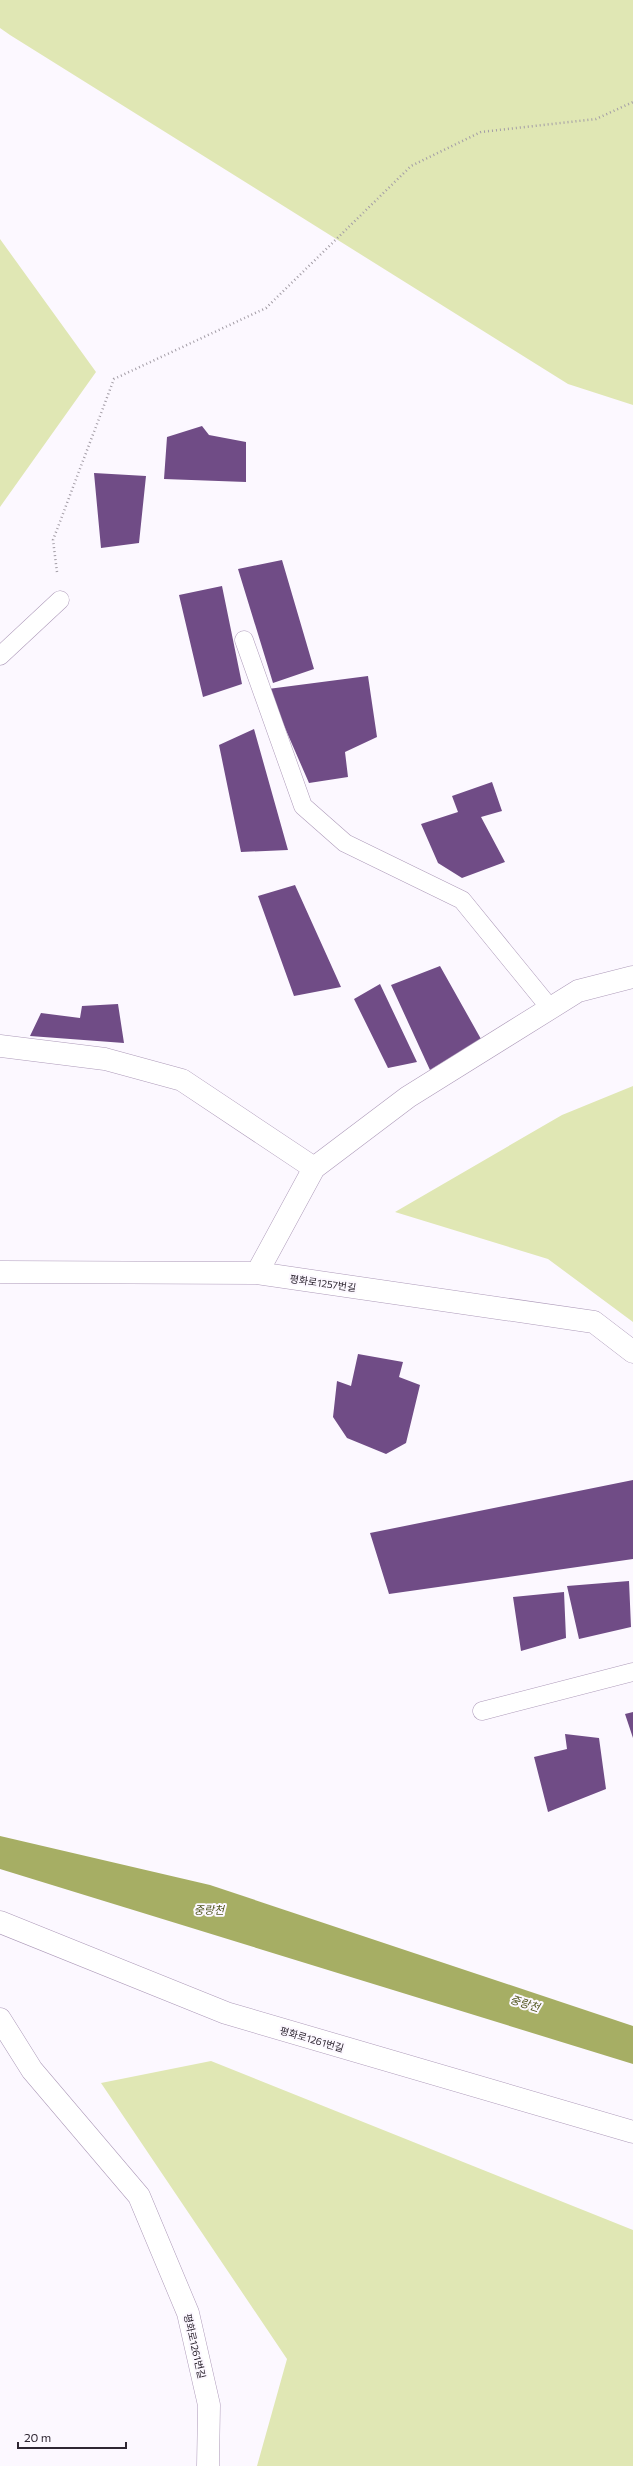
<svg xmlns="http://www.w3.org/2000/svg" width="633" height="2466" viewBox="0 0 633 2466" font-family="Commissioner,'Noto Sans KR',sans-serif">
<style>
.green{fill:#e0e7b4}
.water{fill:#a6ae64}
.building{fill:#704c86}
.lines{fill:none;stroke-linecap:round;stroke-linejoin:round}
.service-casing{stroke:#ad9ab9;stroke-width:19}
.minor-casing{stroke:#ad9ab9;stroke-width:23}
.path{stroke:#a39da6;stroke-width:2.5;stroke-dasharray:1 3;stroke-linecap:butt}
.service{stroke:#fff;stroke-width:18}
.minor{stroke:#fff;stroke-width:22}
.labels{text-anchor:middle;dominant-baseline:central;stroke-width:4;stroke-linejoin:round;paint-order:stroke}
.street-label{font-size:10px;fill:#2e2632;stroke:#fcf8ff}
.water-label{font-size:11px;font-style:italic;fill:#51561f;stroke:#fcf8ff}
</style>
<rect width="100%" height="100%" fill="#fcf8ff"/>
<!-- green -->
<path class="green" d="M0,0H633V405L568,384L10,35L0,28Z
M0,239L96,372L0,507Z
M633,1086V1322L548,1259L395,1212L562,1115Z
M211,2061L633,2230V2466H257L287,2359L101,2083Z"/>
<!-- water -->
<path class="water" d="M0,1836L210,1885L633,2026V2064L0,1869Z"/>
<!-- building -->
<path class="building" d="M202,426L209,435L246,442V482L164,479L167,437Z
M94,473L146,476L139,543L101,548Z
M282,560L314,669L273,683L238,569Z
M222,586L242,684L203,697L179,595Z
M368,676L377,737L345,752L348,777L309,783L268,689Z
M254,729L288,850L241,852L219,745Z
M492,782L502,811L481,817L505,862L462,878L438,863L421,824L458,812L452,796Z
M295,885L341,987L294,996L258,896Z
M440,966L481,1039L430,1070L391,985Z
M380,984L417,1062L388,1068L354,999Z
M118,1004L124,1043L30,1036L41,1013L80,1018L82,1006Z
M358,1354L403,1362L399,1377L420,1385L406,1443L386,1454L347,1438L333,1417L337,1381L351,1386Z
M633,1480V1559L389,1594L370,1533Z
M629,1581L631,1627L579,1639L567,1586Z
M564,1592L566,1638L521,1651L513,1597Z
M633,1712V1738L625,1714Z
M565,1734L599,1738L606,1789L548,1812L534,1757L567,1749Z"/>
<g class="lines">
<defs>
<path id="service" d="M244,640L303,806L345,843L462,900L550,1008
M0,656L60,600
M482,1711L633,1672"/>
<path id="minor" d="M0,1046L105,1059L182,1080L314,1168
M0,1272L257,1273L594,1322L633,1352
M257,1273L314,1168L408,1097L578,991L633,977
M0,1922L226,2013L633,2132
M0,2019L32,2070L139,2196L188,2313L209,2405L208,2466"/>
</defs>
<!-- service casing -->
<use href="#service" class="service-casing"/>
<!-- minor casing -->
<use href="#minor" class="minor-casing"/>
<!-- path -->
<path class="path" d="M57,572L53,540L114,379L266,308L411,166L481,132L596,119L633,102"/>
<!-- service -->
<use href="#service" class="service"/>
<!-- minor -->
<use href="#minor" class="minor"/>
</g>
<g class="labels">
<!-- street labels -->
<g class="street-label">
<text transform="translate(323 1283) rotate(8)">평화로1257번길</text>
<text transform="translate(312 2039) rotate(16)">평화로1261번길</text>
<text transform="translate(195 2346) rotate(77)">평화로1261번길</text>
</g>
<!-- water labels -->
<g class="water-label">
<text x="209" y="1909">중랑천</text>
<text transform="translate(525 2003) rotate(17)">중랑천</text>
</g>
</g>
<!-- scale -->
<path d="M18 2442v6h108v-6" fill="none" stroke="#2e2632" stroke-width="2"/>
<text x="24" y="2442" font-size="12" fill="#2e2632" stroke="#fcf8ff" stroke-width="3" paint-order="stroke">20 m</text>
</svg>
